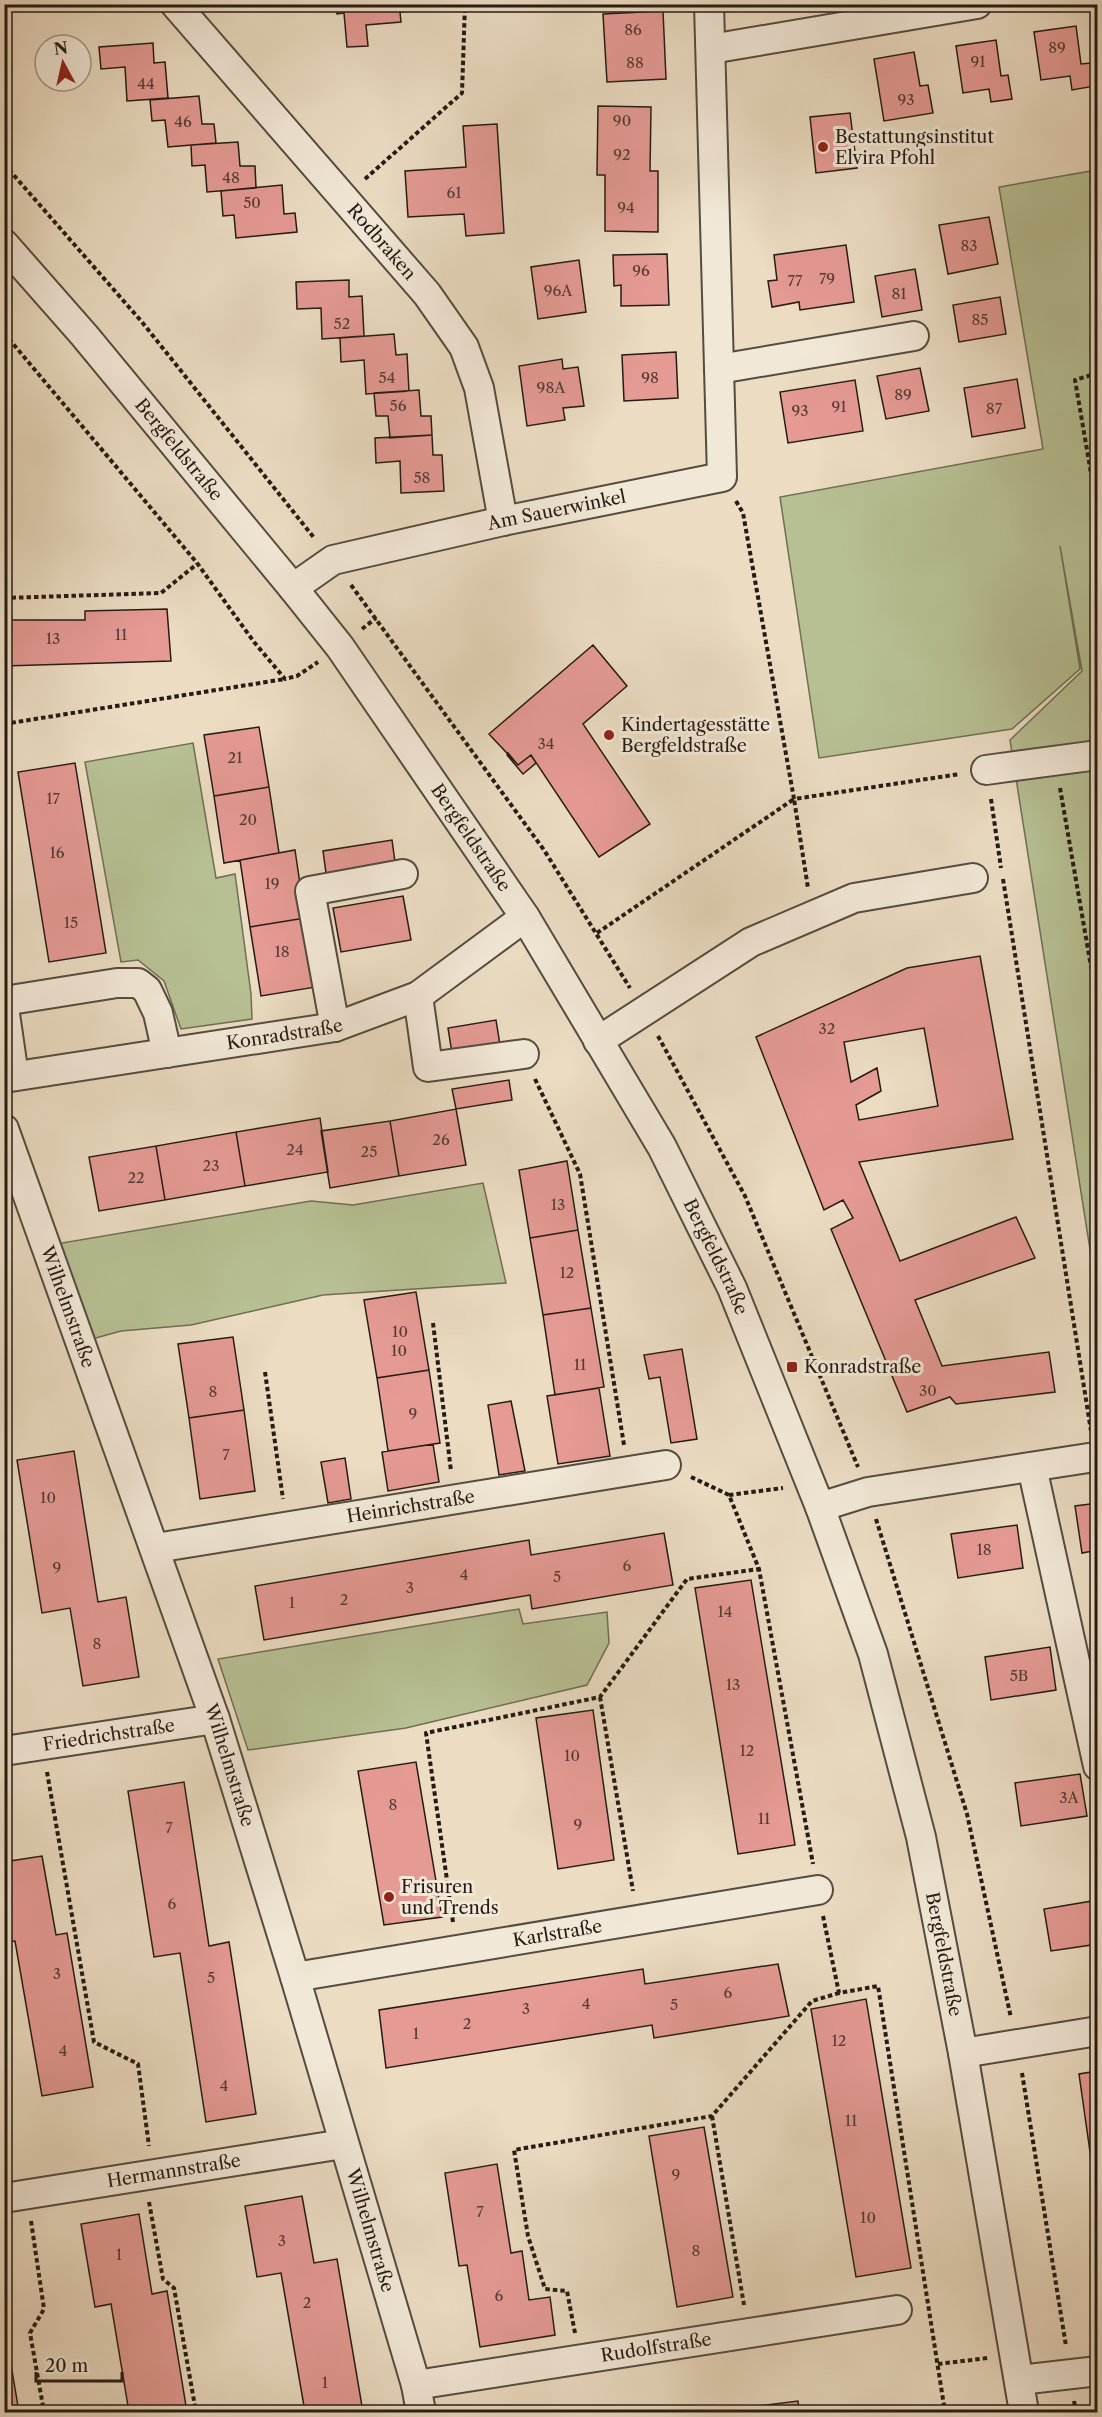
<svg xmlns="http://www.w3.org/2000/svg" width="1102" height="2417" viewBox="0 0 1102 2417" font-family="'Libre Caslon Text',serif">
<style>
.green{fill:#b7c093;stroke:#6e6e54;stroke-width:1.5}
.building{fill:#e59a94;stroke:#251b14;stroke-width:1.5;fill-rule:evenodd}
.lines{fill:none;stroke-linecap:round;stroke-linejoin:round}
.minor-casing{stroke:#564b40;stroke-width:32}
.path{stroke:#251b14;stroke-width:4;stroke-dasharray:4.5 3;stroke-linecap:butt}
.minor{stroke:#f2e8d7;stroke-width:28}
.poi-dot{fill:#8f2418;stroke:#f2e8d7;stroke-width:2}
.labels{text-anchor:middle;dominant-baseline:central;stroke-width:6;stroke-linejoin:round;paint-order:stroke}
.number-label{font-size:15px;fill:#553b34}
.poi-label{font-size:18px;fill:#251b14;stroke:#f2e8d7;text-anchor:start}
.street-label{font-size:18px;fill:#251b14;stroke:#f2e8d7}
</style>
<rect width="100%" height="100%" fill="#ebdcc2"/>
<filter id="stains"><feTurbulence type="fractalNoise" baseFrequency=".00333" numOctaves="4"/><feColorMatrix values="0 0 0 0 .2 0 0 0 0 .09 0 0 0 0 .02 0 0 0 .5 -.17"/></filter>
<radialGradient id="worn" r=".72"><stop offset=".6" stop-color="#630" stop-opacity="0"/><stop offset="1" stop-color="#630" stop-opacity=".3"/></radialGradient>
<!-- green -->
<path class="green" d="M1097,170V1294L1010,740L1082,671L1060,546L1080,669L1012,729L819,758L780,497L1043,449L999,187Z
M193,743L216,878L235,874L251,994L252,1019L181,1029L164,981L138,960L121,962L85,762Z
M483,1183L506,1283L323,1295L191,1325L121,1331L92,1339L56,1244L311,1201L353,1205Z
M519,1609L523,1624L607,1612L609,1643L587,1685L406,1728L248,1750L218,1659Z"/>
<!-- building -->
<path class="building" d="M45,4H86V5L45,8Z
M336,4H420L421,10L400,12L401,22L366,25L368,46L347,47L344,13L337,14Z
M663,11L666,79L607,82L603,14Z
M1076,26L1081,64L1091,63L1095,86L1072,90L1070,76L1041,80L1034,32Z
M996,40L1001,76L1008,75L1012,99L991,102L989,89L963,93L956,46Z
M153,43L154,63L165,62L168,98L127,101L125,67L101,69L99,47Z
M914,52L920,86L928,85L933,113L884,121L874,59Z
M199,96L202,124H214L216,143L168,147L165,120L152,121L150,100Z
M598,106L651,107L650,171H658V232L605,231V175H597Z
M850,113L857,168L816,173L810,117Z
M497,124L504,233L466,236L464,214L408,217L405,171L466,167L463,126Z
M238,142L240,166H255L256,188L207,192L205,165L192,166L191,145Z
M282,185L284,214L295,213L297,232L236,238L234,215L223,216L221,191Z
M989,217L998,264L948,274L939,225Z
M846,245L854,302L800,310L799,302L772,307L768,281L777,280L774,255Z
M667,254L669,305L621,306V285L614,286L613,255Z
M579,260L586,312L538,319L531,267Z
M915,269L922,310L882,317L875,276Z
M349,280V297L362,296L364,336L322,339L321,308L297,309L296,282Z
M1000,297L1006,334L959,342L953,305Z
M394,334L396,355L407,354L409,391L366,394L364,360L341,362L340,338Z
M676,352L678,398L624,401L622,355Z
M562,359L563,369L578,367L584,406L563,408L565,420L527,426L519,366Z
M920,368L929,411L886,419L877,376Z
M1017,379L1025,428L972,437L964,388Z
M855,380L863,431L788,443L780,392Z
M419,390L421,416H431L432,435L390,438L388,416H376L374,393Z
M432,435L433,455H442L444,491L401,493L400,461L376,463L375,438Z
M167,609L171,661L4,666V620H85V611Z
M593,645L627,686L583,724L650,824L599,857L531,755L518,765L489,734Z
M259,727L269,787L214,796L204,735Z
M508,753L518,765L531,755L536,763L523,774L507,755Z
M75,763L106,953L49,962L18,772Z
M269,787L279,853L224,863L214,796Z
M392,840L395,862L326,873L323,851Z
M295,850L305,918L250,927L240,860Z
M403,896L411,940L341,952L333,908Z
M305,918L316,987L261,996L250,927Z
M980,956L1013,1139L859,1162L900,1261L1016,1217L1035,1258L915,1300L942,1366L1049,1352L1055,1392L956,1404L950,1397L907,1412L831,1229L853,1218L843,1200L824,1210L756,1037L907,968ZM924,1028L938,1106L859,1120L856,1105L881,1091L877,1068L851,1082L844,1042Z
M496,1020L500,1045L452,1053L448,1028Z
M509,1080L512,1100L456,1109L452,1089Z
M456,1109L466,1165L399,1176L390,1121Z
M320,1118L328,1172L245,1186L236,1132Z
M390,1121L399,1176L330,1188L321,1131Z
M236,1132L245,1186L165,1200L156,1146Z
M156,1146L165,1200L99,1211L89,1157Z
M567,1161L578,1230L530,1238L519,1170Z
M578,1230L591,1308L543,1315L530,1238Z
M416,1292L429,1370L377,1378L364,1300Z
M591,1308L604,1387L555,1395L543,1315Z
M233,1337L244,1410L189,1418L178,1344Z
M682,1349L697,1439L671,1443L660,1377L649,1379L644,1355Z
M429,1370L440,1443L388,1451L377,1378Z
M599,1388L610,1456L558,1464L547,1396Z
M511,1401L525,1471L499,1475L488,1405Z
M244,1410L255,1491L200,1499L189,1418Z
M433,1444L439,1482L388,1491L382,1452Z
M74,1451L98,1602L126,1597L139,1677L83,1686L70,1608L42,1613L17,1460Z
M345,1458L351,1499L328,1503L321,1462Z
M1098,1503V1550L1082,1553L1075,1506Z
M1017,1525L1023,1568L958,1578L951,1534Z
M664,1533L673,1585L532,1609L530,1595L264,1640L255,1586L529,1540L531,1555Z
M751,1580L795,1845L738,1854L695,1588Z
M1050,1647L1056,1690L991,1700L985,1657Z
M593,1710L614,1860L558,1869L536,1718Z
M416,1762L442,1917L384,1925L358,1771Z
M1080,1774L1087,1816L1021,1826L1015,1783Z
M184,1782L209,1946L229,1942L256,2114L206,2122L180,1953L154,1957L128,1791Z
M42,1856L56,1935L67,1933L93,2087L42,2096L15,1941L4,1943V1862Z
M1098,1900V1944L1051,1951L1044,1909Z
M778,1964L789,2016L654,2038L652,2025L386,2068L379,2010L643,1969L645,1984Z
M866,1999L911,2268L856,2277L811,2009Z
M1098,2071V2180H1094L1079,2074Z
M704,2127L733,2297L677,2307L649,2136Z
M497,2164L511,2253L522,2251L529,2300L550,2297L555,2335L480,2347L467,2265L459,2266L445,2173Z
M302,2196L314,2263L337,2259L363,2412H305L281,2273L257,2277L245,2206Z
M139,2214L152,2294L167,2291L187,2412H129L111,2304L95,2307L81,2224Z
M4,2323L19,2412H4Z
M798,2401L799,2412H711Z
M875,2406L876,2412H824Z"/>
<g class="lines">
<defs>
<g id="minor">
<path id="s1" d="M175,4L427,294L464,347L479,388L503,521"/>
<path d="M711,49L977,4"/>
<path id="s2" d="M4,244L84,335L293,588L340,647L525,917L662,1147L732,1288L820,1507L873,1654L921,1837L963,2053L1024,2412"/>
<path d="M719,369L914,336"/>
<path id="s3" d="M293,588L333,560L503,521L722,477L709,4"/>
<path d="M986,770L1098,755"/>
<path d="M418,996L428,1067L524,1054"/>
<path d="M4,1001L117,983H138L147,990L158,1013L167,1053"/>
<path d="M4,1007L14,1076"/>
<path d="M335,1027L310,891L403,874"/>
<path d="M598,1041L751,942L854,898L973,878"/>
<path id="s4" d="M4,1078L335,1027L418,996L525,917"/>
<path id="s5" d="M4,1129L215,1719L295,1977L416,2385L421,2412"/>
<path d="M1032,1467L1098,1766"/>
<path d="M820,1507L868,1492L1095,1457"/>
<path id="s6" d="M156,1548L666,1465"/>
<path id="s7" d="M4,1751L215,1719"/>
<path id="s8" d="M295,1977L818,1890"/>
<path d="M963,2053L1098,2031"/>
<path id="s9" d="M4,2198L343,2144"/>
<path d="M1020,2380L1098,2371"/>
<path id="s10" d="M416,2385L897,2310"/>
</g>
</defs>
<!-- minor casing -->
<use href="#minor" class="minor-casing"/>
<!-- path -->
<path class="path" d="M4,164L142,322L315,539
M365,179L462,93L465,4
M4,333L197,563L254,642L285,679L297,676L318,662
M1098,373L1075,380L1098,514
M736,501L743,513L794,799L960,774
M351,585L544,850L630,988
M4,598L161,593L197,564
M362,629L376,618
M4,724L285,679
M1060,788L1098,1007
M991,799L1001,868
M1003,879L1091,1431
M597,933L794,799L808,888
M658,1036L745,1196L858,1467
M535,1079L580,1174L624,1445
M433,1323L451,1471
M265,1372L283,1499
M691,1477L729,1495L759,1569L813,1864
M729,1495L783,1488
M876,1519L967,1814L1011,2018
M600,1697L633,1891
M47,1772L94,2042L138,2064L149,2146
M823,1916L839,1993L878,1986L945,2412
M453,1922L426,1733L600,1697L687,1579L759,1569
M1022,2073L1066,2346
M712,2116L744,2305
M149,2202L163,2279L174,2288L196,2412
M31,2221L44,2309L30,2333L44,2412
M575,2333L567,2291L545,2289L528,2236L514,2150L712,2116L812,2001L839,1993
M938,2364L988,2358
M1074,2401L1076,2412"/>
<!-- minor -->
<use href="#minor" class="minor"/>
</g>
<!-- markers -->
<g class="poi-dot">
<circle cx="823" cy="147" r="6"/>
<circle cx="609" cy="735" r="6"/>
<rect x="786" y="1361" width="12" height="12" rx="3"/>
<circle cx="389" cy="1897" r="6"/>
</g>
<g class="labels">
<!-- number labels -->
<g class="number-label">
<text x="633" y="29">86</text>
<text x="1057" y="47">89</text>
<text x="978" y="61">91</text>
<text x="635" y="62">88</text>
<text x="146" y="83">44</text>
<text x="906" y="99">93</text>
<text x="622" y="120">90</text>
<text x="183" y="121">46</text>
<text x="622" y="154">92</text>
<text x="231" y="177">48</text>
<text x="454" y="192">61</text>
<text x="252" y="202">50</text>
<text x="626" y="207">94</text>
<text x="969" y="245">83</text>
<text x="641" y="270">96</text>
<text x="827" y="278">79</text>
<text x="795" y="280">77</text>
<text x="558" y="290">96A</text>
<text x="899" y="293">81</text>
<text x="980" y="319">85</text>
<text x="342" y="323">52</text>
<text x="387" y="377">54</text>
<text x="650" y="377">98</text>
<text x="551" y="387">98A</text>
<text x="903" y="394">89</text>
<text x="398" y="405">56</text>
<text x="839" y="406">91</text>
<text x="994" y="408">87</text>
<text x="800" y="410">93</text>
<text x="422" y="477">58</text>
<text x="121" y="634">11</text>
<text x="53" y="638">13</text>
<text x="546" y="743">34</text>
<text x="235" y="757">21</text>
<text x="53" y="798">17</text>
<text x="248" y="819">20</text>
<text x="57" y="852">16</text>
<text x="272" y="883">19</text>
<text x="71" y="922">15</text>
<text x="282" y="951">18</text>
<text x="827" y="1028">32</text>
<text x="441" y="1139">26</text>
<text x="295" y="1149">24</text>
<text x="369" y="1151">25</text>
<text x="211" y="1165">23</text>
<text x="136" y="1177">22</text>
<text x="558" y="1204">13</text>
<text x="567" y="1272">12</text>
<text x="400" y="1331">10</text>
<text x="399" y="1350">10</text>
<text x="580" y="1364">11</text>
<text x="928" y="1390">30</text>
<text x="213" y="1391">8</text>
<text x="413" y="1413">9</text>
<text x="226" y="1454">7</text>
<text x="48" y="1497">10</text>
<text x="984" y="1549">18</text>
<text x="627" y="1565">6</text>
<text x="57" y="1567">9</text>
<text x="464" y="1574">4</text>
<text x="557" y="1576">5</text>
<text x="410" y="1587">3</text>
<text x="344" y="1599">2</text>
<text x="292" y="1602">1</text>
<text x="725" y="1611">14</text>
<text x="97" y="1643">8</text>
<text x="1019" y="1675">5B</text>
<text x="733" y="1684">13</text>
<text x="747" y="1750">12</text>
<text x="572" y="1755">10</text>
<text x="1069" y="1797">3A</text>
<text x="393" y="1804">8</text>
<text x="764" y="1818">11</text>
<text x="578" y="1824">9</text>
<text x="169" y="1827">7</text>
<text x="172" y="1903">6</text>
<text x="57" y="1973">3</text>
<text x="211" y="1977">5</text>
<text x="728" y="1992">6</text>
<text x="586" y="2003">4</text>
<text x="674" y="2004">5</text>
<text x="526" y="2008">3</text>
<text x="467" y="2023">2</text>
<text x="416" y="2033">1</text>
<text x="839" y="2040">12</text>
<text x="63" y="2050">4</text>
<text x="224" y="2085">4</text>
<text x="851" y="2120">11</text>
<text x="676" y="2174">9</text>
<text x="480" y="2211">7</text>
<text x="868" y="2217">10</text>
<text x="282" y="2240">3</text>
<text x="696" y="2250">8</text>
<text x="119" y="2254">1</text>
<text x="499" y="2295">6</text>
<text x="307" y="2302">2</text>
<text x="325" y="2382">1</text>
</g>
<!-- poi labels -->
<g class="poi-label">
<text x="835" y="137">Bestattungsinstitut<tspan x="835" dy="21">Elvira Pfohl</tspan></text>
<text x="621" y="725">Kindertagesstätte<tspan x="621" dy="21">Bergfeldstraße</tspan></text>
<text x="804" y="1367">Konradstraße</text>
<text x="401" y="1887">Frisuren<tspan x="401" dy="21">und Trends</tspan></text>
</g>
<!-- street labels -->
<g class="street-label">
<text stroke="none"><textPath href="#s1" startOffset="315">Rodbraken</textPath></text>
<text stroke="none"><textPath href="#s2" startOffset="270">Bergfeldstraße</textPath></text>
<text stroke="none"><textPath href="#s3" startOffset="278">Am Sauerwinkel</textPath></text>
<text stroke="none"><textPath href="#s2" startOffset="756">Bergfeldstraße</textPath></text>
<text stroke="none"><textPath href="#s4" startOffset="284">Konradstraße</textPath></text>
<text stroke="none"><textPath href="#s2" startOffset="1242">Bergfeldstraße</textPath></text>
<text stroke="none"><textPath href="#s5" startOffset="189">Wilhelmstraße</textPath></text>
<text stroke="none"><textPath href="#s6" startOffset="258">Heinrichstraße</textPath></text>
<text stroke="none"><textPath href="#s7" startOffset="106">Friedrichstraße</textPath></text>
<text stroke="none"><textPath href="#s5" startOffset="675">Wilhelmstraße</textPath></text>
<text stroke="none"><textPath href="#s8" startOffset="266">Karlstraße</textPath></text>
<text stroke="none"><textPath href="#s2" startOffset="1978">Bergfeldstraße</textPath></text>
<text stroke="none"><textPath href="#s9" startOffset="172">Hermannstraße</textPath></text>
<text stroke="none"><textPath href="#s5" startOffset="1161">Wilhelmstraße</textPath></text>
<text stroke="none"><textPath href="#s10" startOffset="243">Rudolfstraße</textPath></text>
</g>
</g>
<!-- margin -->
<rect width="1102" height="2417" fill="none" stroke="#ebdcc2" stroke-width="24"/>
<rect x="6" y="6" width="1090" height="2405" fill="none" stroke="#251b14" stroke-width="3"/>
<rect x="12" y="12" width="1078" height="2393" fill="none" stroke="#251b14" stroke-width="1.5"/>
<!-- north arrow -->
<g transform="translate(63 63) rotate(352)"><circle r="28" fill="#f2e8d7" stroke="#a09689" stroke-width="1.5"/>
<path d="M0-4.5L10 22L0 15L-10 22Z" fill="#8f2418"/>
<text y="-9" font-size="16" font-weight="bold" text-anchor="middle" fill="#251b14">N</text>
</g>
<!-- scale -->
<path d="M36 2372v9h86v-9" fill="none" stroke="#251b14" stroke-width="3"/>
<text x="45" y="2372" font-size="18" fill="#251b14" stroke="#f2e8d7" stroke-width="4.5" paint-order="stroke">20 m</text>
<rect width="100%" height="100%" filter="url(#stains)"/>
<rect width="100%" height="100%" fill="url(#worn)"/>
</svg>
